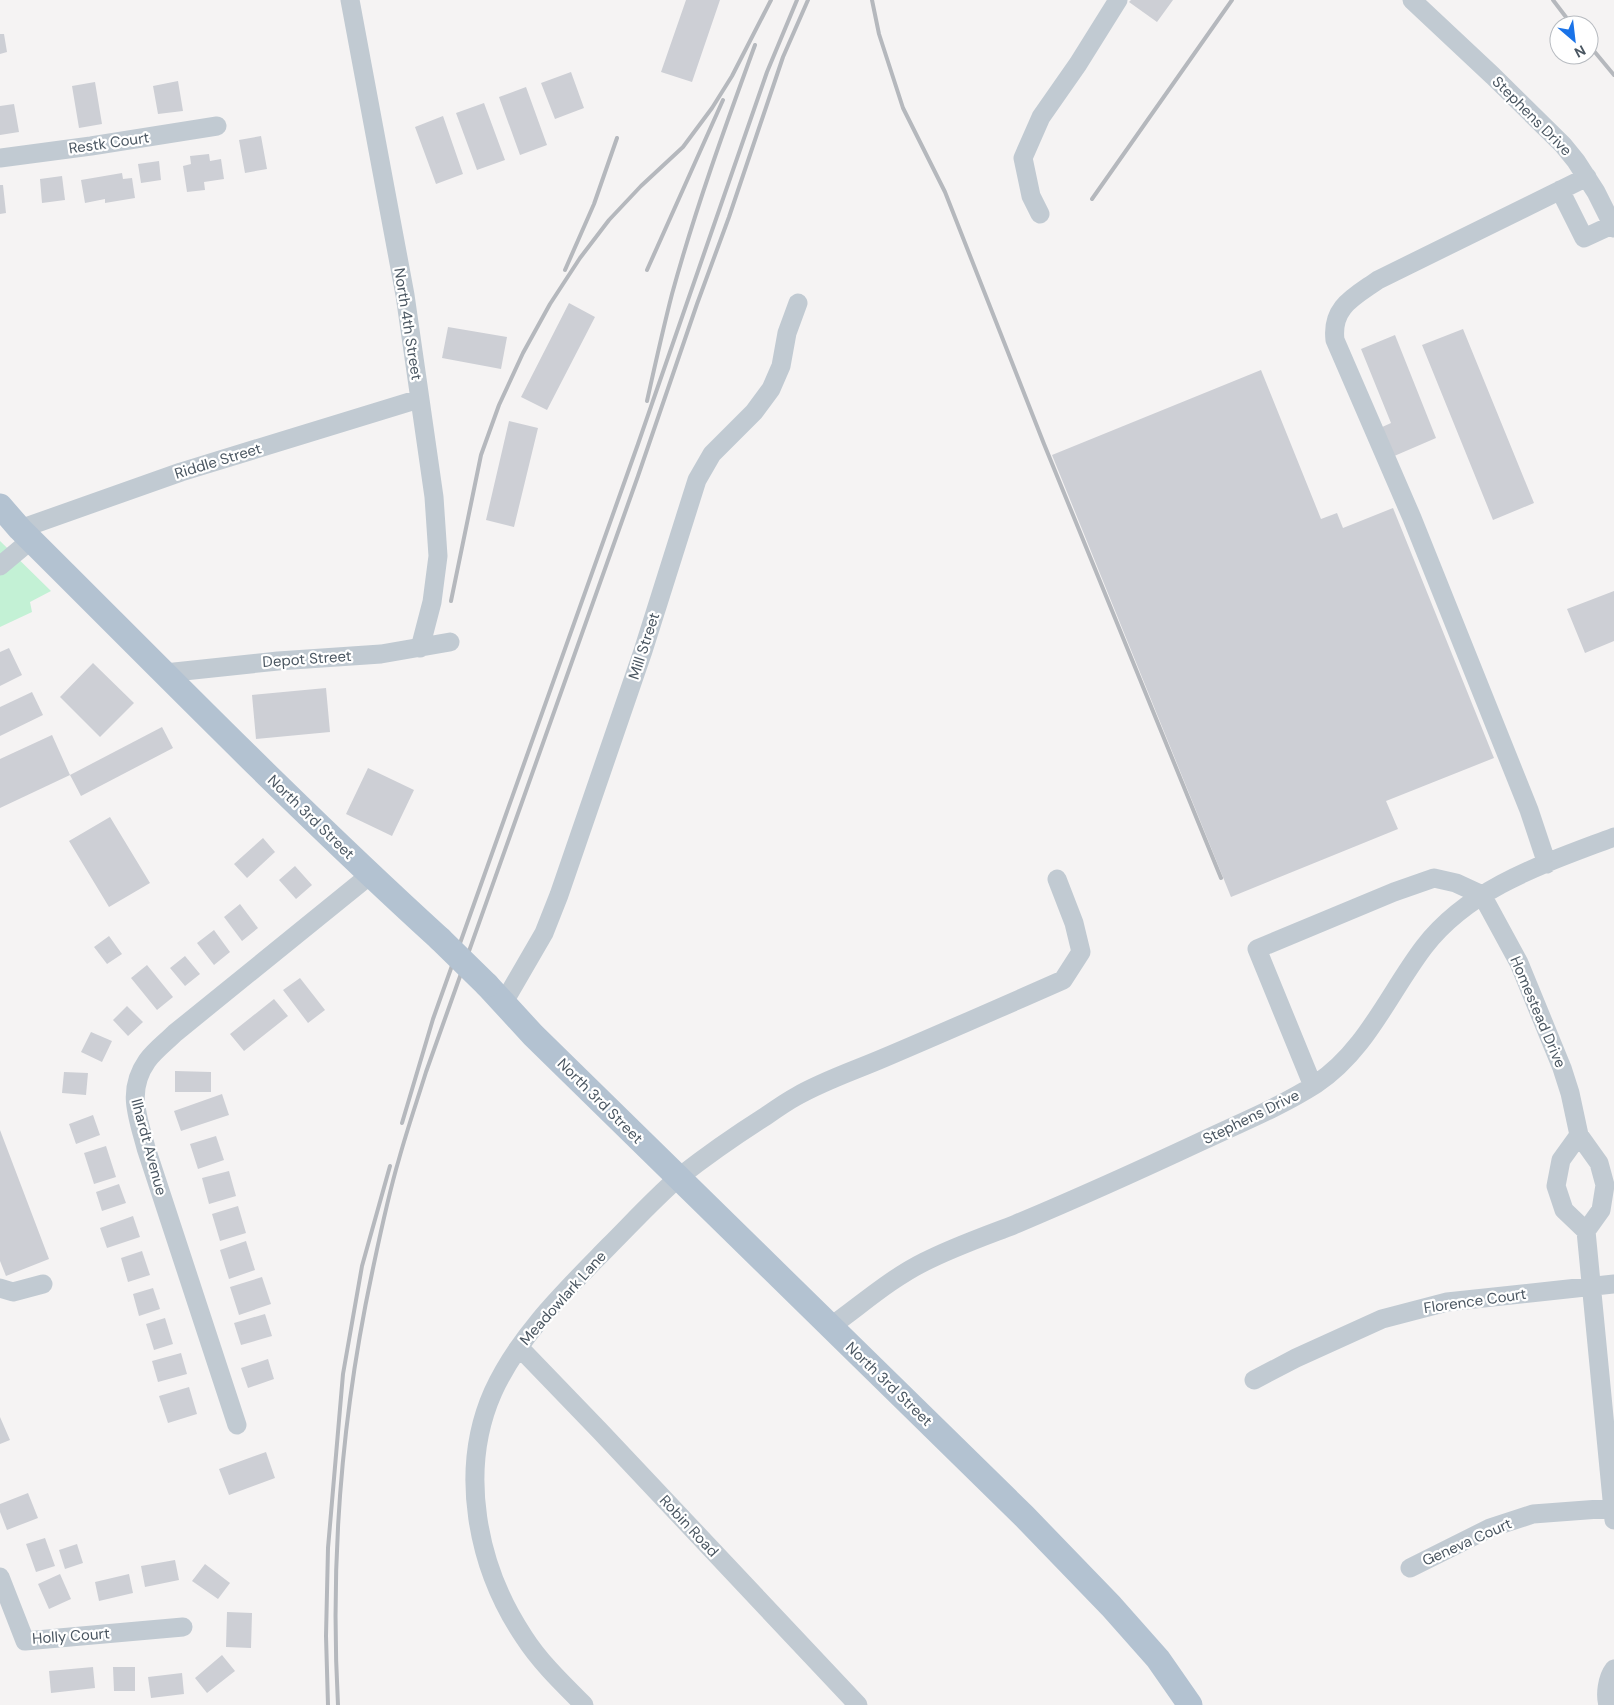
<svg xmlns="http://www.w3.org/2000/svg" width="1614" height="1705" viewBox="0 0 1614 1705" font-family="'DM Sans',sans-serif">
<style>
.green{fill:#c3f1d5}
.building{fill:#cdcfd5}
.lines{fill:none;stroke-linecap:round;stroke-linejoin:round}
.minor{stroke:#c1cad2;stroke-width:19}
.major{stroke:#b3c2d1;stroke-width:25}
.rail{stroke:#b5b8bd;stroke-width:4}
.major-bridge{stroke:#b3c2d1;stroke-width:25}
.labels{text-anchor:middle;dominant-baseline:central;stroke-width:4.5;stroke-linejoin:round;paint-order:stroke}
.street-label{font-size:15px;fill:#4a5661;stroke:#fff}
</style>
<rect width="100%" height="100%" fill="#f5f3f3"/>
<!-- green -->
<path class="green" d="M0,541L51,591L30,602L32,612L0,627Z"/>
<!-- building -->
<path class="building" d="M686,0H720L692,82L661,72Z
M1131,0H1173L1157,22L1129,2Z
M0,34H4L7,52L0,54Z
M571,72L584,108L555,119L541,83Z
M178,81L183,111L158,114L153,86Z
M95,82L102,124L79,128L72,86Z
M526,87L547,145L520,155L499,97Z
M484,103L505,160L477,170L456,113Z
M14,104L19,132L0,135V106Z
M443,116L463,174L436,184L415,127Z
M261,136L267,169L245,173L239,140Z
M209,154L210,161L221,159L224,179L204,182L205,190L187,192L183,166L191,164L190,156Z
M159,161L161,180L141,183L138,164Z
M122,173L123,179L132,178L135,198L105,203V199L85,203L81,180Z
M62,176L65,200L42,203L40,179Z
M0,185H3L6,213L0,214Z
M569,303L595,317L547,410L521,397Z
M448,327L507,337L501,369L442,358Z
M1463,329L1534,503L1493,520L1422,345Z
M1395,335L1436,438L1392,457L1380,428L1391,423L1361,349Z
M1261,370L1321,519L1337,513L1343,528L1393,508L1494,758L1386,801L1398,829L1231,897L1052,455Z
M509,421L538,428L514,527L486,520Z
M1614,591V641L1585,653L1567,609Z
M9,648L22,675L0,686V652Z
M93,663L134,703L100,737L60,697Z
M326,688L330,732L256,739L252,695Z
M32,692L43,715L0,736V707Z
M162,727L173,748L81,796L70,775Z
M52,735L70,775L0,808V759Z
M368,768L414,790L392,836L346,814Z
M110,817L150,883L109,907L69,841Z
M263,838L275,852L247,878L234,864Z
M295,866L312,885L296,899L279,880Z
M240,904L258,928L242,941L224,917Z
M214,930L230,952L214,965L197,943Z
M109,936L122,954L107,964L94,947Z
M185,956L200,974L185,986L170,968Z
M147,965L173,997L157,1010L131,978Z
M300,978L325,1010L308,1023L283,990Z
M274,999L288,1016L244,1051L230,1034Z
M127,1006L143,1022L128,1036L113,1020Z
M91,1032L112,1041L102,1062L81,1052Z
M175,1071L211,1072V1092H175Z
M64,1072L88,1073L86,1095L62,1093Z
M222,1094L229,1115L181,1131L174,1111Z
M93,1115L100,1135L76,1144L69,1124Z
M0,1130L49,1259L6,1276L0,1261Z
M216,1136L224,1160L198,1169L190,1144Z
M106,1146L116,1177L94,1184L84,1153Z
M229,1171L236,1196L209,1204L202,1178Z
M119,1184L126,1203L102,1211L96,1192Z
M238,1206L246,1233L220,1241L212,1214Z
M133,1216L140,1237L107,1248L100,1228Z
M246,1241L255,1270L229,1279L220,1250Z
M142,1251L150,1275L128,1282L121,1258Z
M262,1277L271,1304L239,1315L230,1287Z
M153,1288L160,1309L139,1316L133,1294Z
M265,1314L272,1336L241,1345L234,1323Z
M165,1318L173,1344L154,1350L146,1324Z
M181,1353L187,1374L158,1382L152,1361Z
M268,1359L274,1379L248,1388L241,1368Z
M189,1387L197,1414L168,1423L159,1396Z
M0,1417L10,1440L0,1444Z
M266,1452L275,1478L229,1495L219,1469Z
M28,1493L38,1518L7,1530L0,1512V1504Z
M45,1538L55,1566L36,1572L26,1544Z
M77,1544L83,1563L65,1569L59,1550Z
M175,1560L179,1580L145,1587L141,1566Z
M205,1564L230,1583L218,1599L192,1581Z
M60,1574L71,1599L49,1609L38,1584Z
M129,1574L133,1593L99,1601L95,1582Z
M227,1612L252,1613L251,1648L226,1647Z
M222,1655L235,1671L207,1693L195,1678Z
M93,1667L95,1688L51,1693L49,1671Z
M113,1667H135V1691H114Z
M182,1673L184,1694L151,1698L148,1677Z"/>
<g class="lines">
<!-- minor -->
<path class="minor" d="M350,0L405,295L434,497L438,556L432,602L420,648
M1412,0L1493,76L1563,145L1576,161L1596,192L1614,228
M0,158L91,146L217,126
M1560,190L1584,238L1612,225
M1040,214L1031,196L1023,158L1041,117L1078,64L1118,0
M20,529L181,472L419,399
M0,566L31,540
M165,673L278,661L381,654L450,642
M1547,864L1529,810L1412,518L1335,340C1331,307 1354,297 1378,280L1587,177
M504,1002L544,933L559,895L643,651L697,480L712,454L754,412L771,389L781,366L787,333L798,303
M1313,1086L1257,949L1394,892L1434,878L1456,883L1482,895L1519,963L1562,1068L1570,1093L1579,1135L1599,1163L1605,1185L1601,1210L1586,1231
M1579,1135L1561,1160L1556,1186L1564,1210L1586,1231
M1586,1231L1614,1520
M0,1288L13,1292L43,1284
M830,1327C861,1305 890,1279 924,1262C953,1247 985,1236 1016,1224C1078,1198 1140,1170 1202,1141C1240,1123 1280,1107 1316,1084C1366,1051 1389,993 1424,947C1470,887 1546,863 1614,837
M519,1347L600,1431L858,1705
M1254,1380L1296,1358L1382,1319L1447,1302L1614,1284
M237,1425L146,1148C138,1117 126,1091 147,1061C154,1051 166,1042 175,1033L370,875
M1410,1568L1490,1528L1533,1514L1613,1508
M0,1577L25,1641L183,1627
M584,1705C563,1684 540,1662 524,1637C477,1567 458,1471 493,1392C519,1335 566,1290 609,1246C632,1223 654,1199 678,1178C706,1156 736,1135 766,1116C776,1109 786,1102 797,1096C825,1080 856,1070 886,1057C945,1032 1004,1006 1063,980L1081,952L1074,923L1057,879
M1608,1705C1605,1695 1607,1678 1614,1669"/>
<!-- major -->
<path class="major" d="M0,506L20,529C159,667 295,807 440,939
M487,985L533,1035L1024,1516L1111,1606L1158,1659L1190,1705"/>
<!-- rail -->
<path class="rail" d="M872,0L879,34L903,108L945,192L1044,444L1221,878
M1553,0L1572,25
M1589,45L1614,75
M1092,199L1232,0
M565,270L594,204L617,138
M647,270L723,100
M647,401C655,365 663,329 672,294C695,210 725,127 755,45
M451,601L481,455L499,405L523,353L550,304L580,258L609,220L641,186L683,147L712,108L732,76L771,0
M402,1123L433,1019L638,444L767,72L797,0
M328,1705L326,1636L328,1548L343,1374L362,1266L390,1166
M338,1705C330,1560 342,1414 372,1273C380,1235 388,1196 399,1159C407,1130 417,1101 426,1072L638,476L697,304L729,217L783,57L808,0"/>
<!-- major-bridge -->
<path class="major-bridge" d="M440,939L487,985"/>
</g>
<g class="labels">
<!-- street labels -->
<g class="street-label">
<text transform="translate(1532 116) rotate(45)">Stephens Drive</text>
<text transform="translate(109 143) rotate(-8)">Restk Court</text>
<text transform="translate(408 324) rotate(81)">North 4th Street</text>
<text transform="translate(218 461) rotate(-17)">Riddle Street</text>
<text transform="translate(644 646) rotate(-72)">Mill Street</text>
<text transform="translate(307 659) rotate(-4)">Depot Street</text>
<text transform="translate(311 817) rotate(44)">North 3rd Street</text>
<text transform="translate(1538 1012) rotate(67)">Homestead Drive</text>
<text transform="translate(600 1101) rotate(45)">North 3rd Street</text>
<text transform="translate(1251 1117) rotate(-26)">Stephens Drive</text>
<text transform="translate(149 1147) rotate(75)">Ilhardt Avenue</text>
<text transform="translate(563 1298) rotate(-48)">Meadowlark Lane</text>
<text transform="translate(1475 1301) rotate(-8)">Florence Court</text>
<text transform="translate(889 1384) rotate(44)">North 3rd Street</text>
<text transform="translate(689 1526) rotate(47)">Robin Road</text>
<text transform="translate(1467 1542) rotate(-24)">Geneva Court</text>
<text transform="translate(71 1636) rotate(-4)">Holly Court</text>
</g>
</g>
<!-- north arrow -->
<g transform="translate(1574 40) rotate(152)"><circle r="24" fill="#ffffff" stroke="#b7bbc0"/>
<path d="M0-4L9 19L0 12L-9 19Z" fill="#1a73e8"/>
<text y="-8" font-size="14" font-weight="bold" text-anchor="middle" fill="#4a5661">N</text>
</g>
</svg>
